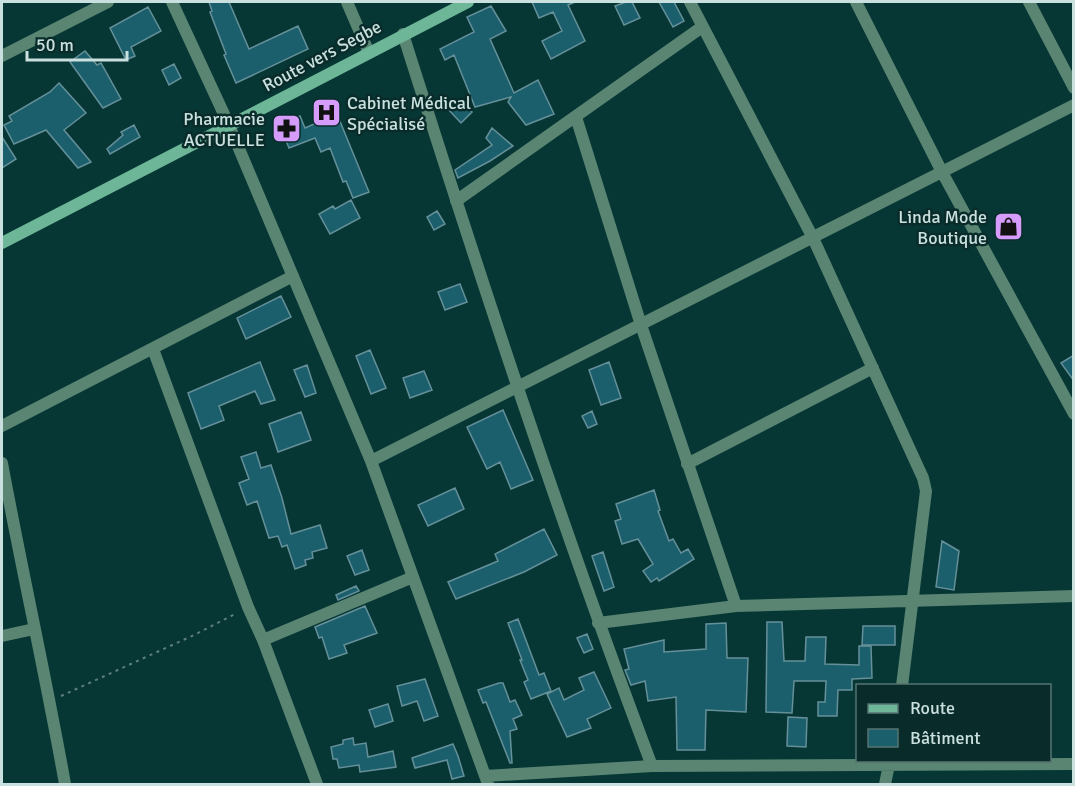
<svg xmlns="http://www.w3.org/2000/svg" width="1075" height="786" viewBox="0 0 1075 786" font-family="Signika,sans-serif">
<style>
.building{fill:#1c5f6c;stroke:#65909a;stroke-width:1.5}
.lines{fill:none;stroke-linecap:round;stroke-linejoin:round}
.path{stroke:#5b7f7d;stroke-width:2;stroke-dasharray:3 4.5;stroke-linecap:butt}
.minor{stroke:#598572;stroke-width:12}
.secondary{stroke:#6db697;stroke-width:12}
.labels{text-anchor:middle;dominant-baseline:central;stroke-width:5;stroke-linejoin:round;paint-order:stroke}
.street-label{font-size:18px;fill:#cae0de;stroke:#092c2a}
.poi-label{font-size:18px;fill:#cae0de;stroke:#092c2a;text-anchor:end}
</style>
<rect width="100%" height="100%" fill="#073735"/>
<!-- building -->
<path class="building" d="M209,2H229L249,49L298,26L308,49L236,83L224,55L226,54L210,12L212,11Z
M532,2H575L568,5L585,41L551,59L542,41L562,31L553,12L539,18Z
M626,2H632L640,18L624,25L615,6Z
M659,2H674L684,21L673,27Z
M491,6L506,31L490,39L514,93L538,80L554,114L526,125L508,102L511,97L475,107L454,55L445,60L440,49L474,32L467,17Z
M148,7L161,31L131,47L135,56L126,60L110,28Z
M85,51L97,65L101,63L121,99L103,108L70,62Z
M174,64L181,78L169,85L162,70Z
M59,83L86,113L64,130L91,162L78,168L46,130L14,144L4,125L12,121L9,116L50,92Z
M459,102L472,112L461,123L445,106Z
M337,114L369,192L353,198L346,181L343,182L330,148L321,152L315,138L289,148L279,124L300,116L305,128Z
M134,125L140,137L110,154L107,149L123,135L121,132Z
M492,128L513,146L490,161L458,178L455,170L492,145L486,138Z
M2,137L16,159L2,168Z
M351,200L360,218L330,234L319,214L333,206L335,209Z
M437,211L445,224L434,230L427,217Z
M460,284L467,302L445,310L438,292Z
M281,296L291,317L246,339L237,318Z
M370,350L386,388L371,394L356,356Z
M1074,355V381L1061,363Z
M260,362L275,400L261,404L255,391L219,406L224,420L201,429L188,393Z
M609,362L621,398L601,405L589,370Z
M307,365L316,393L305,397L294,370Z
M424,371L432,390L410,398L403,378Z
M503,410L533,480L511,489L500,462L487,469L467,427Z
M592,411L597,424L588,428L582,416Z
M301,412L311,440L278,452L269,424Z
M256,452L261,468L271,465L282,498L291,534L320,525L327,548L312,552L313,558L305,560L306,565L295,569L287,545L282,547L278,536L269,538L257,501L247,505L239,483L249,479L241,457Z
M455,488L464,509L428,526L418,505Z
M654,490L660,510L658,511L669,541L673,539L681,553L688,549L694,559L659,581L657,578L651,582L643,571L653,564L638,539L622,544L615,521L621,519L616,504Z
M544,529L557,555L524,572L456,599L448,582L498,561L495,554Z
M942,541L959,551L954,590L936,587Z
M362,550L369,570L355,575L347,556Z
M603,552L614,587L604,591L592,556Z
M356,586L359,591L338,600L336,595Z
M365,606L377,633L344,645L347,653L329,659L322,637L319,638L315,627Z
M518,619L539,675L544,673L551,691L531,699L524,682L528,680L520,660H522L508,623Z
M767,622H782L784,661H805L806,637H826L825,664L859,665V646H871L872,678L852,679V690H838L837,716H818V702H825L826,681H794L792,713L766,712Z
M726,623L727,658H748L746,712L706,710L705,750H677L676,697L648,701L645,681L631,685L625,670L629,669L624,649L664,640V652L706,649V624Z
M863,626H895V645H862Z
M587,634L593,649L584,653L577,638Z
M594,672L611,708L587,719L591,728L567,737L547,694L559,688L564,700L584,690L579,678Z
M425,679L438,716L424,721L417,701L402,706L397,686Z
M499,683H503L510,702L515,700L522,715L513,719L517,729L510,731L512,763H510L486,702L483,703L478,690Z
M388,704L393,721L375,727L369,710Z
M788,717L807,718L806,747L787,746Z
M353,738L354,745L366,743L368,757L393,751L396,767L360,772L359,765L339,768L337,759H333L331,747L343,744V740Z
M453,744L458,756L464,776L452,779L447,760L415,768L412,758Z"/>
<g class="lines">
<!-- path -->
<path class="path" d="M61,696L194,635L237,613"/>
<!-- minor -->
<path class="minor" d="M172,2L229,125L371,461L488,784
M347,2L369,53
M690,2L813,238L923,478L926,491L902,686
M856,2L942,172L1074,414
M1029,2L1074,88
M403,34C481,280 561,525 652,766
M2,56L108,2
M576,117L641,325L736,606
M456,201L702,27
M153,349L248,607L263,640L317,784
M2,426L293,276
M371,461L1074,105
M2,463C22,571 46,677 65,784
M687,464L873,368
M598,623L736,606L1074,596
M2,636L34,629
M263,640L413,577
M485,776L652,766L1074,764
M885,784L890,760"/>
<!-- secondary -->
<path class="secondary" d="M2,243L468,2"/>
</g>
<!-- icons -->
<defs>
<symbol id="hospital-square" viewBox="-11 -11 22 22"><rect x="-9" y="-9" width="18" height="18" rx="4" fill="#d59cfb" stroke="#092c2a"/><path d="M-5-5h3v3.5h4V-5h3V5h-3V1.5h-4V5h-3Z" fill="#111"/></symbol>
<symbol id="pharmacy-square" viewBox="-11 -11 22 22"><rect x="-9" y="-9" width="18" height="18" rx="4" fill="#d59cfb" stroke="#092c2a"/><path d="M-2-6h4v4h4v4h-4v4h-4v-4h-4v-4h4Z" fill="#111"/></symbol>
<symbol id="shop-square" viewBox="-11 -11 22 22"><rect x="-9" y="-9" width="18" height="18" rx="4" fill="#d59cfb" stroke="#092c2a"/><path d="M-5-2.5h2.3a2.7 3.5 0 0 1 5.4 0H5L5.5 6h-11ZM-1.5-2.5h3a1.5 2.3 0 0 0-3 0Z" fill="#111"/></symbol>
</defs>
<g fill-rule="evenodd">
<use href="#hospital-square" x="310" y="96" width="33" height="33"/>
<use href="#pharmacy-square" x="270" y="112" width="33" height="33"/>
<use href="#shop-square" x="992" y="210" width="33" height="33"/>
</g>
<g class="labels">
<!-- street labels -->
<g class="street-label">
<text transform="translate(322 56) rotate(-28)">Route vers Segbe</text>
</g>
<!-- poi labels -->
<g class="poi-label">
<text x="347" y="103" text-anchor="start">Cabinet Médical<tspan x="347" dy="21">Spécialisé</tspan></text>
<text x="265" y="119">Pharmacie<tspan x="265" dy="21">ACTUELLE</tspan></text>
<text x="987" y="217">Linda Mode<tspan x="987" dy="21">Boutique</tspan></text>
</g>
</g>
<!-- border -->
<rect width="1075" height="786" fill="none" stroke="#cae0de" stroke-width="6"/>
<!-- legend -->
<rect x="856" y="684" width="195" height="78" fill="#092c2a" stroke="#567472" stroke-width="1.5"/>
<rect x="868" y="704" width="30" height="9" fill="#6db697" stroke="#567472" stroke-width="1.5"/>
<text x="910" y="714" font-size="18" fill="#cae0de">Route</text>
<rect x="868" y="729" width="30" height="18" fill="#1c5f6c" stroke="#567472" stroke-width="1.5"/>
<text x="910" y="744" font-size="18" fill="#cae0de">Bâtiment</text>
<!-- scale -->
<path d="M27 51v9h100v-9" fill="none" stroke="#cae0de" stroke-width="3"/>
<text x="36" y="51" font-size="18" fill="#cae0de" stroke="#092c2a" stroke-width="4.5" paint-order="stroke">50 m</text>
</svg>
